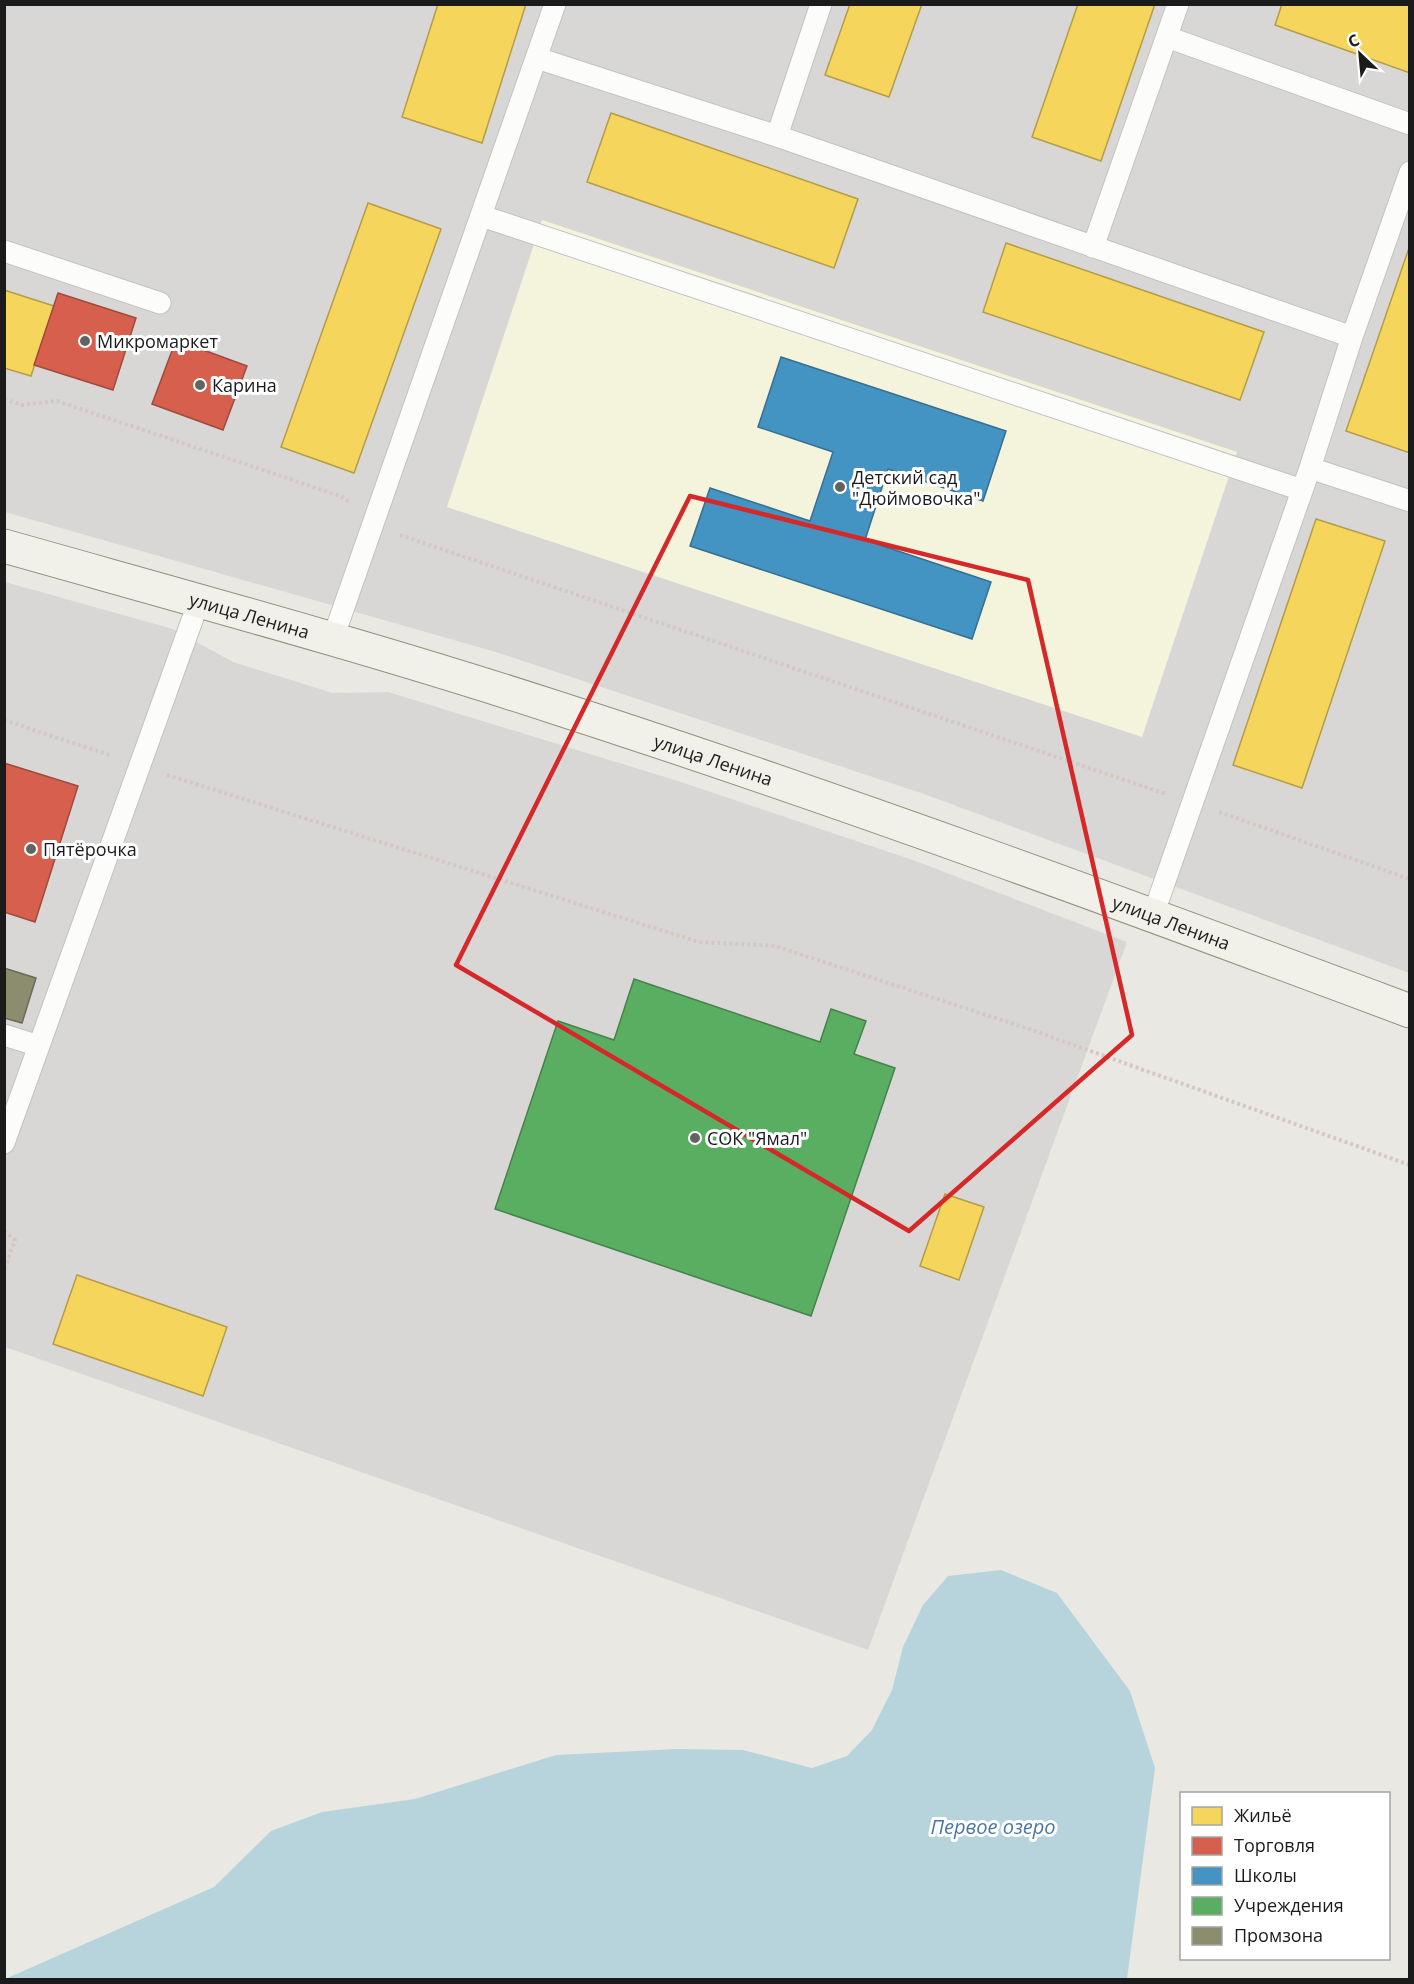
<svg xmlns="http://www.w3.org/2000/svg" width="1414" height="1984" viewBox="0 0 1414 1984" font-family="'Open Sans',sans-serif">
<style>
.residential{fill:#d9d7d5}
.education{fill:#f4f4dd}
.water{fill:#b7d4dd}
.homes{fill:#f6d55c;stroke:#b49d48;stroke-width:1.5}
.shops{fill:#d6604d;stroke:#9e4b3e;stroke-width:1.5}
.schools{fill:#4393c3;stroke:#376f91;stroke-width:1.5}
.public{fill:#5aae61;stroke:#47824c;stroke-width:1.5}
.industry{fill:#8c8c6e;stroke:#6a6a55;stroke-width:1.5}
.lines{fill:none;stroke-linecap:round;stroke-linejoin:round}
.service-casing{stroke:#c2c2bf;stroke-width:23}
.secondary-casing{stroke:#90927c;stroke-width:35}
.path{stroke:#d5c7c4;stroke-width:4;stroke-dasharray:3 3;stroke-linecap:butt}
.service{stroke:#fcfcfb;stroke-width:21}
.secondary{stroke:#f2f1e9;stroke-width:33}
.marked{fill:none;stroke:#d62828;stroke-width:4.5;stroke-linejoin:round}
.poi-dot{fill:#636361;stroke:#fff;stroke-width:2}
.labels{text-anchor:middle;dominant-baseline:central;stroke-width:6;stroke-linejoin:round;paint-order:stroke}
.poi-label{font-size:18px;fill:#1b1b1b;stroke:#fff;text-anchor:start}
.street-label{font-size:18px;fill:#1b1b1b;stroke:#fff}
.water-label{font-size:20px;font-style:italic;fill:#4a76a8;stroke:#fff}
</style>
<rect width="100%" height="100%" fill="#eae8e3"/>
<!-- residential -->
<path class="residential" d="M4,5H1409V973L924,794L499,653L5,512Z
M5,582L173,629L233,662L333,693L388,692L678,781L913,860L1127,942L868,1650L5,1347Z"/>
<!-- education -->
<path class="education" d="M542,220L1237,452L1142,737L447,507Z"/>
<!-- water -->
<path class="water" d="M1001,1570L1057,1593L1130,1691L1155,1768L1127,1979H5L214,1887L271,1831L322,1812L415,1799L556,1755L676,1749L743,1750L812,1768L847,1756L872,1730L892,1690L903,1647L923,1605L948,1576Z"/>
<!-- homes -->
<path class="homes" d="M438,4H526L482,143L402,117Z
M850,4H922L889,97L825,75Z
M1078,4H1155L1101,161L1032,137Z
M1282,4H1410V73L1275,25Z
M611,113L858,199L834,268L587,182Z
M368,203L441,229L354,473L281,447Z
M1006,243L1264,332L1240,400L983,312Z
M1410,245V453L1346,431Z
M4,290L54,306L31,376L4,368Z
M1316,519L1385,541L1302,788L1233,765Z
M945,1194L984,1207L959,1280L920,1266Z
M77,1275L227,1327L203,1396L53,1344Z"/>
<!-- shops -->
<path class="shops" d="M58,293L136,318L113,390L34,365Z
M176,340L247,366L223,430L152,404Z
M4,763L78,786L35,922L4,912Z"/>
<!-- schools -->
<path class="schools" d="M781,357L1006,431L983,501L888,469L865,540L991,582L972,639L690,546L710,488L810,521L833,452L758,427Z"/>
<!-- public -->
<path class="public" d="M634,979L820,1042L831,1009L866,1021L854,1054L895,1068L811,1316L495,1209L558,1021L614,1040Z"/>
<!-- industry -->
<path class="industry" d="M4,968L36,978L22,1023L4,1018Z"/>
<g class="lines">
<defs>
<path id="service" d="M1167,37L1410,124
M537,58L777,136L1352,337
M777,136L821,4
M482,216L1302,490
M1093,247L1178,4
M4,251L160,303
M1310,468L1410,501
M333,638L555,4
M1153,915L1310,468L1352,337L1410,172
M4,1035L39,1046
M4,1143L199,601"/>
<g id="secondary">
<path id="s1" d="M4,546C188,598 373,648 554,707C842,800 1126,905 1410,1011"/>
</g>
</defs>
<!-- service casing -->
<use href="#service" class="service-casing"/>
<!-- secondary casing -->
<use href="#secondary" class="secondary-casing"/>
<!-- path -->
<path class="path" d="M4,399L21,405L57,401L340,496L351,503
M400,535L1166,794
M4,720L112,756
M167,775L699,942L775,946L1029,1029L1410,1165
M1219,812L1410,879
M4,1231L15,1240L4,1270"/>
<!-- service -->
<use href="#service" class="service"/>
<!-- secondary -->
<use href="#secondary" class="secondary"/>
</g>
<!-- marked area -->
<path class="marked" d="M690,496L1028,580L1132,1035L909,1231L456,965Z"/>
<!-- markers -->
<g class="poi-dot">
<circle cx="85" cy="341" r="6"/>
<circle cx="200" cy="385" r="6"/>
<circle cx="840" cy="487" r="6"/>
<circle cx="31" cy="849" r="6"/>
<circle cx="695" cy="1138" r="6"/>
</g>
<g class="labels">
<!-- poi labels -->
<g class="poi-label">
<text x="97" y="341">Микромаркет</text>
<text x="212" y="385">Карина</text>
<text x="852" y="477">Детский сад<tspan x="852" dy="21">"Дюймовочка"</tspan></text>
<text x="43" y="849">Пятёрочка</text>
<text x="707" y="1138">СОК "Ямал"</text>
</g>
<!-- street labels -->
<g class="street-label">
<text stroke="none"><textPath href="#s1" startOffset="255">улица Ленина</textPath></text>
<text stroke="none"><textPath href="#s1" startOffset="741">улица Ленина</textPath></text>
<text stroke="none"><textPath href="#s1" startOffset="1227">улица Ленина</textPath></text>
</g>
<!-- water labels -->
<g class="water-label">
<text x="993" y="1826">Первое озеро</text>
</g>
</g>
<!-- border -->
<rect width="1414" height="1984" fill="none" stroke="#1b1b1b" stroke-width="12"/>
<!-- legend -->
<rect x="1180" y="1792" width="210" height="168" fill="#ffffff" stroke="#a4a4a4" stroke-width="1.5"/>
<rect x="1192" y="1807" width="30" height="18" fill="#f6d55c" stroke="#a4a4a4" stroke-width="1.5"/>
<text x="1234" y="1822" font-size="18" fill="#1b1b1b">Жильё</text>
<rect x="1192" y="1837" width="30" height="18" fill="#d6604d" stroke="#a4a4a4" stroke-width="1.5"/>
<text x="1234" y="1852" font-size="18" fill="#1b1b1b">Торговля</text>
<rect x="1192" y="1867" width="30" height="18" fill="#4393c3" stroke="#a4a4a4" stroke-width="1.5"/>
<text x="1234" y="1882" font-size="18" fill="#1b1b1b">Школы</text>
<rect x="1192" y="1897" width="30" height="18" fill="#5aae61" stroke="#a4a4a4" stroke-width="1.5"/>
<text x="1234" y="1912" font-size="18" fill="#1b1b1b">Учреждения</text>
<rect x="1192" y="1927" width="30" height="18" fill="#8c8c6e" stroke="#a4a4a4" stroke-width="1.5"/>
<text x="1234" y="1942" font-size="18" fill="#1b1b1b">Промзона</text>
<!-- north arrow -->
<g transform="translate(1360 54) rotate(334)" stroke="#ffffff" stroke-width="4.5" paint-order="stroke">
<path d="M0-4.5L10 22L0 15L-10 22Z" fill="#1b1b1b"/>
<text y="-9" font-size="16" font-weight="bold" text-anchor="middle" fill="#1b1b1b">С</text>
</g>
</svg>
